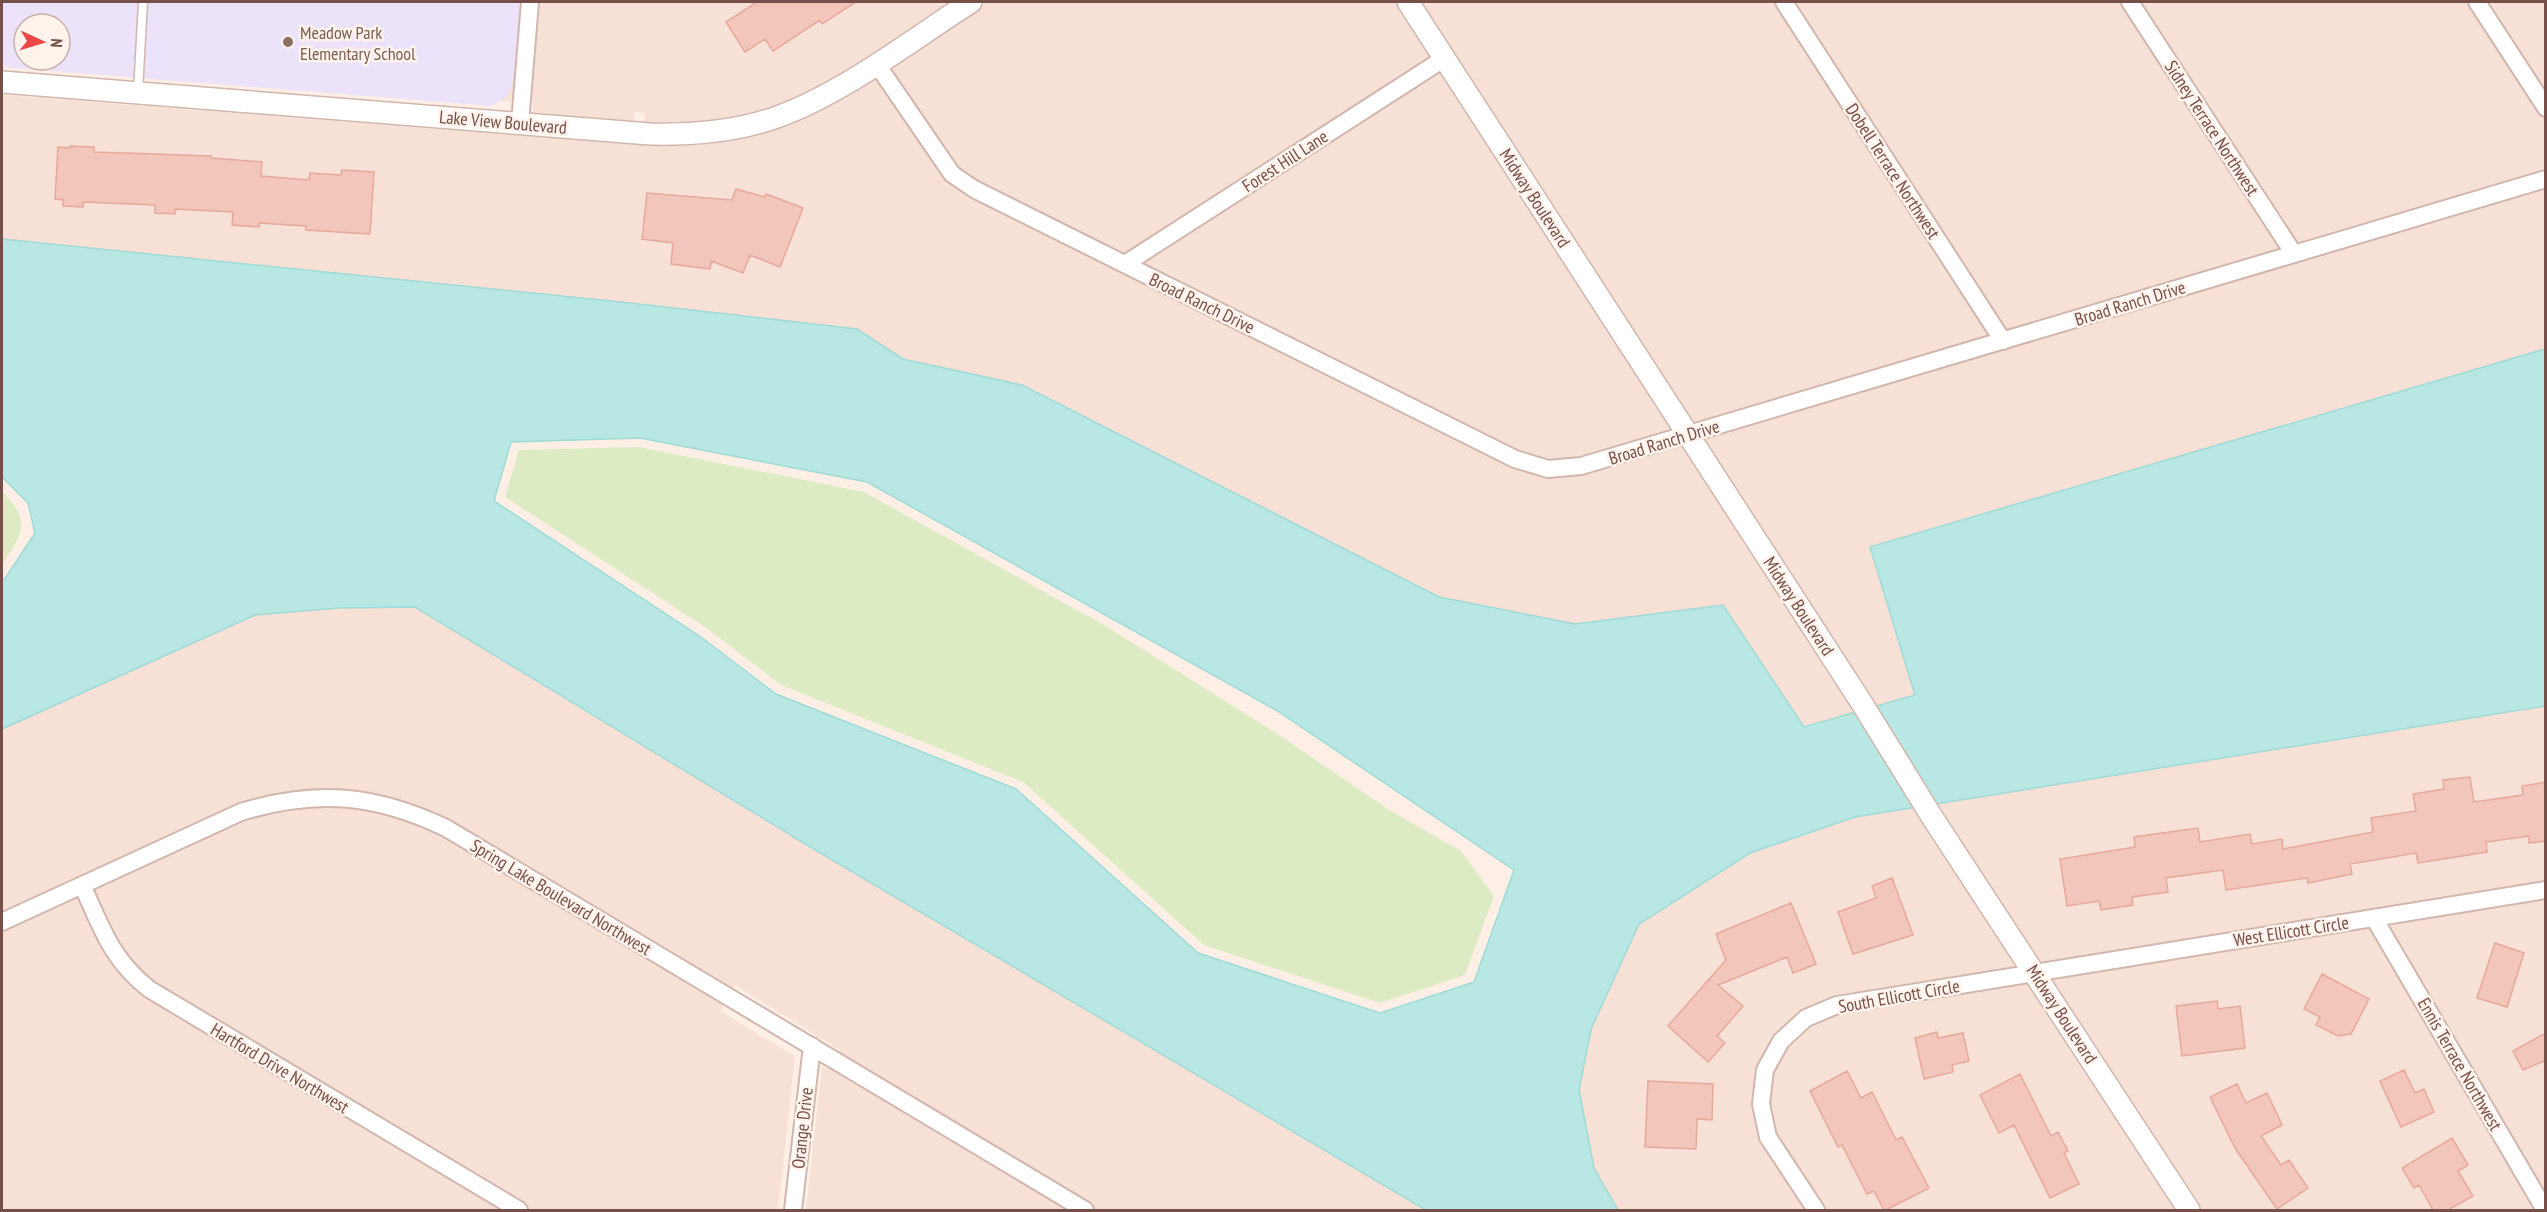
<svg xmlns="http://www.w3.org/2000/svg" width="2547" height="1212" viewBox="0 0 2547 1212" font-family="'PT Sans Narrow',sans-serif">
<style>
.residential{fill:#f7e1d6;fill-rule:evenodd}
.education{fill:#ece2f9;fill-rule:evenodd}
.green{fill:#dcebc3}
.water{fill:#b9e8e4;stroke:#9fdad6;stroke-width:1.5;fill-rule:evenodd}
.building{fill:#f3c6bc;stroke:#e7a89c;stroke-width:1.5}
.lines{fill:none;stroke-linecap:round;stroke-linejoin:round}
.service-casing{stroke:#d1b6ad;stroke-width:11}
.minor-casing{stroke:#d1b6ad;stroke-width:20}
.tertiary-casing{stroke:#d1b6ad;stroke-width:24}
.service{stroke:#fff;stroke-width:8}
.minor{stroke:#fff;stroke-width:16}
.tertiary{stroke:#fff;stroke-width:21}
.education-dot{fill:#8d6e63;stroke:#fff3ec;stroke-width:2}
.labels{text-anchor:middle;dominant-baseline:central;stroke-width:5;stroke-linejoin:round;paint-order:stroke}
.education-label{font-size:18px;fill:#785e54;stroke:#fff3ec;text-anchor:start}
.street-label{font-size:18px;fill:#774f49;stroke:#fff3ec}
</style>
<rect width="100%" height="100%" fill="#fdefe5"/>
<!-- residential -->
<path class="residential" d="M2,2H2545V349L1871,547L1915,695L1804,727L1723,605L1575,624L1439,597L1022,385L903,359L857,329L630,303L2,239V95L642,145L645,113L635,112L634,121L533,113V103L2,61ZM24,24H60V60H24Z
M415,607L812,848L1426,1210H806L822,1066L828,1069L840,1050L735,985L720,1011L795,1056L778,1210H2V729L255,615L339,608Z
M2545,706V1210H1618L1594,1168L1579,1090L1591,1029L1639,924L1750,853L1855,817Z"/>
<!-- education -->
<path class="education" d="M2,2H521L513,81L507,97L491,106L2,67ZM24,24H60V60H24Z"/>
<!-- green -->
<path class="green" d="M639,447L864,492L1104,625L1279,735L1391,811L1461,851L1494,896L1465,975L1380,1003L1204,945L1023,782L781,685L708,629L505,497L519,450Z
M2,491C32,522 23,532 2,565Z"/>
<!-- water -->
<path class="water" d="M2,239L630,303L857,329L903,359L1022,385L1439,597L1575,624L1723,605L1804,727L1915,695L1870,547L2545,349V706L1855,817L1750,853L1639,924L1591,1029L1579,1090L1594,1168L1618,1210H1426L812,848L415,607L339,608L255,615L2,729V583L35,533L28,503L2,477ZM640,438L867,482L1276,710L1514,870L1474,982L1380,1013L1198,953L1016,789L776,694L701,637L494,501L511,442Z"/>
<!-- building -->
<path class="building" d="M757,2H856L822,24L820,20L773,51L765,39L745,52L726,22Z
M70,146L94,147V152L211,156V158L262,162L261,176L309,180L310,173L341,175L342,170L374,172L370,234L306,230V226L259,223V227L232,225L233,212L175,209V214L155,213V205L83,202V207L63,206V200L55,199L58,147L70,148Z
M736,189L765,197L766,194L803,208L780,267L750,255L743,273L711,261L710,269L671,264L673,243L642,239L647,193L732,200Z
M2470,777L2474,802L2523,795L2522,786L2546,782V841L2529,843V836L2486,842L2487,852L2418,863L2416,853L2350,864L2352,874L2308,883L2307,878L2226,890L2223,870L2166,878L2168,892L2132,897L2133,905L2101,910L2099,901L2067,906L2060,859L2135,847L2134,837L2198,828L2200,842L2250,834L2252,844L2282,839L2283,849L2373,832L2371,818L2416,811L2413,794L2444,789L2443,780Z
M1892,878L1913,935L1853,954L1838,912L1876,898L1872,886Z
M1791,903L1816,964L1793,973L1787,957L1718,985L1743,1006L1717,1036L1725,1043L1708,1062L1668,1026L1726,960L1716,934Z
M2495,943L2524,953L2507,1007L2477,998Z
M2322,974L2369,999L2351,1034L2338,1036L2316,1025L2320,1017L2304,1009Z
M2217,1001L2218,1009L2240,1006L2245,1048L2182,1056L2176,1006Z
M1937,1032L1938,1038L1963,1033L1969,1061L1952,1065L1953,1072L1924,1079L1915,1038Z
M2546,1033V1060L2523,1070L2513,1051Z
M2404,1070L2415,1093L2424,1089L2434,1112L2401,1127L2380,1081Z
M1847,1071L1861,1098L1872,1092L1896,1140L1902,1137L1929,1188L1886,1210H1884L1874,1191L1867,1194L1842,1145L1838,1147L1810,1091Z
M2020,1074L2051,1136L2058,1132L2068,1151L2064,1153L2079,1184L2050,1198L2014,1125L1999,1133L1980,1095Z
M1648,1081L1713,1084L1712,1120L1697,1119L1696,1149L1645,1147Z
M2237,1084L2246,1103L2267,1093L2282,1125L2261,1136L2281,1165L2289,1160L2308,1188L2277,1209L2235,1148L2210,1097Z
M2452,1138L2468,1165L2458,1171L2473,1196L2448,1210H2433L2419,1185L2414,1188L2402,1168Z"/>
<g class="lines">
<defs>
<path id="service" d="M138,92L143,2"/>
<path id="minor" d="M1784,2L2003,341
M2130,2L2294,254
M2477,2L2546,108
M876,63L952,174L974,189L1515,459L1548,469L1581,466L2546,179
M520,123L530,2
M1125,264L1445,58
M82,885C102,928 111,959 149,989L519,1210
M2374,918L2545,1210
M2,922L241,812C316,789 375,794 446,828L1085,1210
M793,1210L812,1046
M1816,1210L1768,1137L1761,1104L1765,1070L1781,1041L1806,1018L1837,1005L2546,890"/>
<path id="tertiary" d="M1408,2L1863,705L1932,817L2189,1210
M2,82L650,134C693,135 736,132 777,117C844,93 911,40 971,2"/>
</defs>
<!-- service casing -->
<use href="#service" class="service-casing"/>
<!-- minor casing -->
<use href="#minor" class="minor-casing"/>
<!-- tertiary casing -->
<use href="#tertiary" class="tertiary-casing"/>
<!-- service -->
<use href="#service" class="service"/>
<!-- minor -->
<use href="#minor" class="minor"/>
<!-- tertiary -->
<use href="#tertiary" class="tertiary"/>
</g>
<!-- markers -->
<circle class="education-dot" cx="288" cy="42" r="6"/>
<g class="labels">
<!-- education labels -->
<g class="education-label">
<text x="300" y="32">Meadow Park<tspan x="300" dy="21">Elementary School</tspan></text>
</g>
<!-- street labels -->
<g class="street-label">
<text transform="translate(503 122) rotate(5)">Lake View Boulevard</text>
<text transform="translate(2212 128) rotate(57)">Sidney Terrace Northwest</text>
<text transform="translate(1285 161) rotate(-33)">Forest Hill Lane</text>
<text transform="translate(1893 171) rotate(57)">Dobell Terrace Northwest</text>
<text transform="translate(1535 198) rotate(57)">Midway Boulevard</text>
<text transform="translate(1202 303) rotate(26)">Broad Ranch Drive</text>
<text transform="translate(2130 303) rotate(-17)">Broad Ranch Drive</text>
<text transform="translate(1664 442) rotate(-17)">Broad Ranch Drive</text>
<text transform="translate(1799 606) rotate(57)">Midway Boulevard</text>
<text transform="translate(561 897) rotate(31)">Spring Lake Boulevard Northwest</text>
<text transform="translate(2291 931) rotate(-9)">West Ellicott Circle</text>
<text transform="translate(1899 996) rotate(-10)">South Ellicott Circle</text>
<text transform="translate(2062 1014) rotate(57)">Midway Boulevard</text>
<text transform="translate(2460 1064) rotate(60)">Ennis Terrace Northwest</text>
<text transform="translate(280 1068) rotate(31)">Hartford Drive Northwest</text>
<text transform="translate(802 1128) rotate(-84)">Orange Drive</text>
</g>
</g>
<!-- border -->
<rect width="2547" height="1212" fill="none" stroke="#774f49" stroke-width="6"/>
<!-- north arrow -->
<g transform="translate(42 42) rotate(94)"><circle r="28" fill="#fff3ec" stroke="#c9b1ab" stroke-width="1.5"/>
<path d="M0-4.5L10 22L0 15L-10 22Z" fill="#eb4746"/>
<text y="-9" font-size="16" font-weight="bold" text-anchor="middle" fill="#774f49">N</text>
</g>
</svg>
